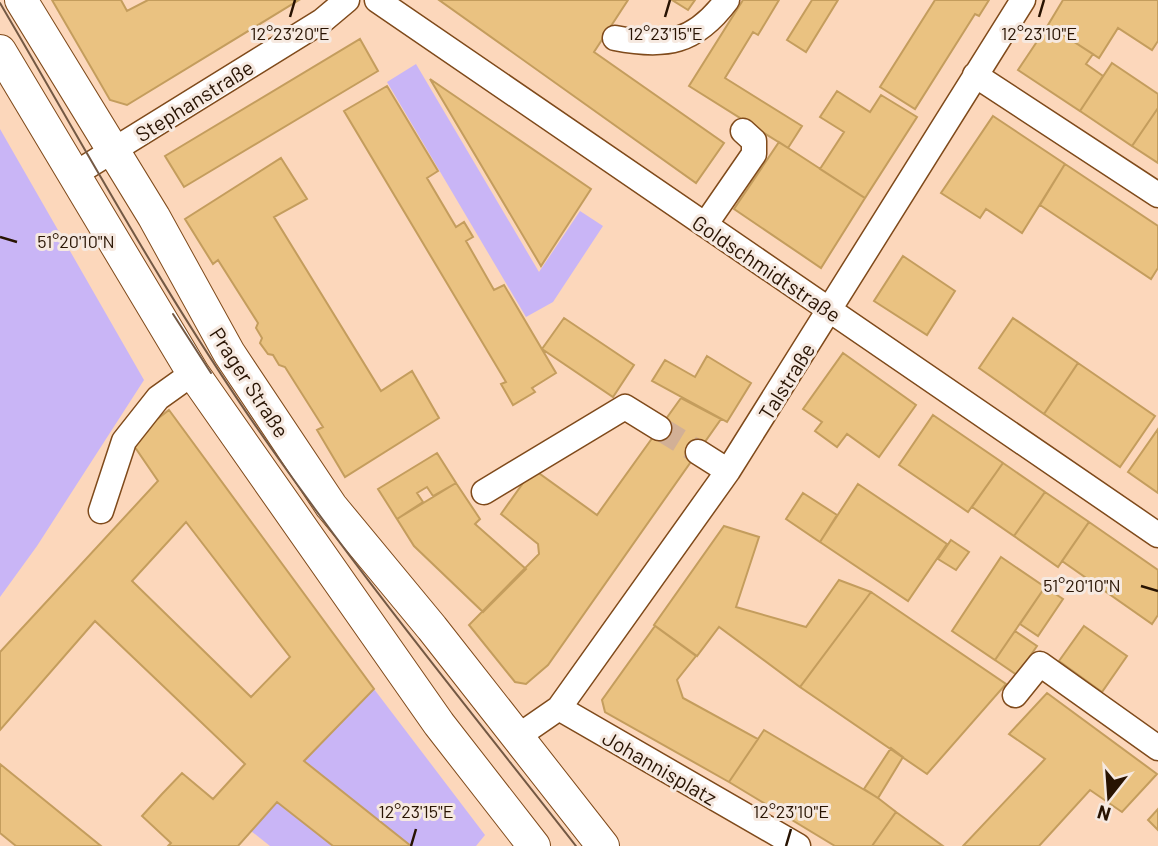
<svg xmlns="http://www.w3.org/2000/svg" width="1158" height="846" viewBox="0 0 1158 846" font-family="Barlow,sans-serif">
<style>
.green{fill:#c9b5f6}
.building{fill:#eac281;stroke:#c49d5d;stroke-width:2;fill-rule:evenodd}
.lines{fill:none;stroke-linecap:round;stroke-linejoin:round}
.minor-tunnel{stroke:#d2b096;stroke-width:24;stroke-dasharray:24 12;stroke-linecap:butt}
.minor-casing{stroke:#7f4a1b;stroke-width:27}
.major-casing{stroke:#7f4a1b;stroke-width:34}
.minor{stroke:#fff;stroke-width:24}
.major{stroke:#fff;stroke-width:32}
.tram{stroke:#745944;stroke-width:2}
.ticks{fill:none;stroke:#281302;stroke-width:2.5}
.labels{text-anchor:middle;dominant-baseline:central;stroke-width:6;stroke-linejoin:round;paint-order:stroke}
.street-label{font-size:21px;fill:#281302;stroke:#f6e9e0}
.ticks-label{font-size:18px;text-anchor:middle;fill:#281302;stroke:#f6e9e0;stroke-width:6;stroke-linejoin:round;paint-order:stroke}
</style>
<rect width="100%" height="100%" fill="#fcd7bb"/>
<!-- green -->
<path class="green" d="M416,64L539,272L580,211L603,226L553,302L526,317L387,82Z
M0,129L144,380L37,546L0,597Z
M374,689L485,835L476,846H411L304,761Z
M277,802L333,846H270L251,831Z"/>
<!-- building -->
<path class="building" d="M52,0H121L127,11L148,0H299L127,105L110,100Z
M439,0H628L594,52L724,143L696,183Z
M672,0H695L688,10Z
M743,0H779L758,35L753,32L725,78L802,126L788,148L689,86Z
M812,0H838L806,52L787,40Z
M935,0H989L979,16L975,14L915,109L880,87Z
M1063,0H1158V41L1152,50L1118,28L1099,58L1048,25Z
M1048,25L1093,54L1086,64L1103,76L1080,111L1018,70Z
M360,39L378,71L184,187L165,156Z
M1112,63L1158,94V108L1132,146L1080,111Z
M430,79L591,189L541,266Z
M387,86L438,171L427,178L456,227L464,222L473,237L466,241L494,290L504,285L556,373L532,388L535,392L513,405L501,384L506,382L344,111Z
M837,91L870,112L881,95L917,117L865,198L820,169L844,132L820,117Z
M1158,108V163L1132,146Z
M993,116L1065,164L1022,233L986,209L980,218L941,193Z
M779,142L865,198L821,268L734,209Z
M281,158L307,199L274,217L381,391L412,371L439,418L345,477L317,430L323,427L285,367L279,365L273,355L268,354L260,343L262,338L256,328L258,323L218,260L213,264L185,219Z
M1065,164L1158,226V268L1151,279L1040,205Z
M903,256L955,291L927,335L874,301Z
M564,318L634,365L613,397L542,349Z
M1013,318L1078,363L1044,414L979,368Z
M843,353L916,405L879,457L847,434L837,447L815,431L822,422L803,409Z
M707,356L751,383L727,422L652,381L665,360L695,377Z
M1078,363L1155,416L1120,467L1044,414Z
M681,398L721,419L548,665L526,684L515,682L469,625L539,554L538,544L501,514L533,469L597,515Z
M169,410L374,689L304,761L411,846H333L277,802L238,846H168L171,843L142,816L162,794L182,773L213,799L245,764L95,621L0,730V652L158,481L130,440ZM186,522L290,657L251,697L132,581Z
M933,415L1003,463L968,512L899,465Z
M1158,429V493L1128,472Z
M437,453L456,483L433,496L427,487L417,493L423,502L397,519L378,489Z
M1003,463L1045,492L1014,536L972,507Z
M456,483L480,519L475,524L526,569L483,612L414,546L397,519Z
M858,484L947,544L908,601L820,542Z
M1045,492L1089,522L1058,567L1014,536Z
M803,493L837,515L820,542L786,519Z
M1089,522L1158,570V615L1152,624L1062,561Z
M724,526L759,537L736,607L806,627L839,580L871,592L800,687L719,627L697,656L654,625Z
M951,540L969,552L956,570L938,559Z
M1001,557L1045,587L995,660L952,631Z
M1045,587L1063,599L1038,636L1020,624Z
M871,592L1006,684L927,774L800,687Z
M655,626L696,656L677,680L683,698L758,739L729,782L605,712L602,700Z
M1084,626L1127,656L1102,692L1059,661Z
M1015,631L1037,646L1017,675L995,660Z
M1047,693L1157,774L1122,812L1090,790L1039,846H963L1045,759L1009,734Z
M764,730L878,798L896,812L872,846H835L729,782Z
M891,748L903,757L878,798L864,789Z
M0,764L101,846H16L0,833Z
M1158,809V830L1148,820Z
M896,812L943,846H872Z"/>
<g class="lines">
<!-- minor-tunnel -->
<path class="minor-tunnel" d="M659,428L698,452"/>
<defs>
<path id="minor" d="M377,0L1158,535
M615,38C666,48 695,43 727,0
M975,75L1158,195
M75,174L322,21L347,0
M705,225L754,154V141L743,131
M698,452L728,471
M484,492L625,407L659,428
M101,511L124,441L158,398L193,373
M1015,695L1040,664L1158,748
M559,708L798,846
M517,737L559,708L728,471L1023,0"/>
<path id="major" d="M21,0L154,217L229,353L331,506L432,628L603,846
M0,51L193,373L439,724L534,846"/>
</defs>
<!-- minor casing -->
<use href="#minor" class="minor-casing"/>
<!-- major casing -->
<use href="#major" class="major-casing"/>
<!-- minor -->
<use href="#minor" class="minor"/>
<!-- major -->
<use href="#major" class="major"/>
<!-- tram -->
<path class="tram" d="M0,3C89,155 174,312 276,455C371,589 475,717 576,846
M173,314L211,373"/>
</g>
<!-- ticks -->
<path class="ticks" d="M290,17L295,0M665,17L670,0M1039,17L1044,0M0,237L17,242M1141,586L1158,591M411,846L416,829M786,846L791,829"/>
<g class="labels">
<!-- street labels -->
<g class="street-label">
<text transform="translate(194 100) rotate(-32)">Stephanstraße</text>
<text transform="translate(767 268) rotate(34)">Goldschmidtstraße</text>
<text transform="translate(786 381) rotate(-58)">Talstraße</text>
<text transform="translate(250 382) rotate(57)">Prager Straße</text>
<text transform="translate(660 767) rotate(30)">Johannisplatz</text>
</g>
</g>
<g class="ticks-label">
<text x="290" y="40">12°23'20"E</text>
<text x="665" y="40">12°23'15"E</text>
<text x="1039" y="40">12°23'10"E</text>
<text x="76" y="248">51°20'10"N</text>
<text x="1082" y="592">51°20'10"N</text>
<text x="416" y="818">12°23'15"E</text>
<text x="791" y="818">12°23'10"E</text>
</g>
<!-- north arrow -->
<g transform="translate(1109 797) rotate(197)" stroke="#f6e9e0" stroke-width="5" paint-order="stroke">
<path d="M0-5L12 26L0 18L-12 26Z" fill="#281302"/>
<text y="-10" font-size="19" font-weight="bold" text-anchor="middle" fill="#281302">N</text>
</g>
</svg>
